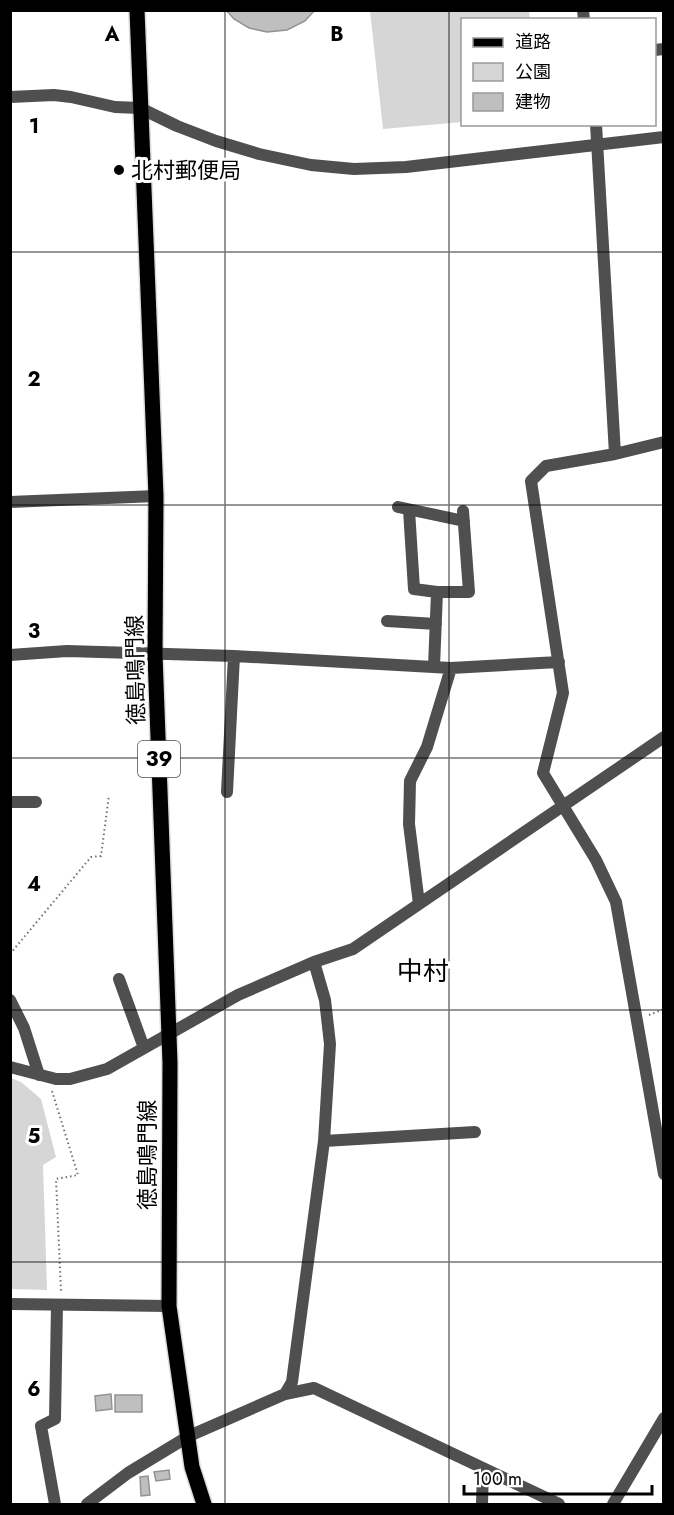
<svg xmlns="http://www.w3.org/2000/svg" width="674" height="1515" viewBox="0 0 674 1515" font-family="Jost,'Noto Sans JP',sans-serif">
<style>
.green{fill:#d6d6d6}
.building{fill:#bfbfbf;stroke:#939393;stroke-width:1.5}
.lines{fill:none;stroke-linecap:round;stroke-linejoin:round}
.primary-casing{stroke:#dbdbdb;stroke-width:18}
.path{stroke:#717171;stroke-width:2;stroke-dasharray:1.5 3;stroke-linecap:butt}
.minor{stroke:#4f4f4f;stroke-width:12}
.tertiary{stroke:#4f4f4f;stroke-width:12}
.primary{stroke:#000;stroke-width:15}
.grid{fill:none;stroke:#000;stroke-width:1.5;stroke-opacity:0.55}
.poi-dot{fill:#000;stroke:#fff;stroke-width:2}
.labels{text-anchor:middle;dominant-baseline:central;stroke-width:6;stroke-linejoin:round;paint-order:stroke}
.shield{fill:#fff;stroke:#4c4c4c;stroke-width:1.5}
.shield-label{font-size:21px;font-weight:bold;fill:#000}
.poi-label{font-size:22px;fill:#000;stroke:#fff;text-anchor:start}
.street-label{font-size:22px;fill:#000;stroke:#fff}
.quarter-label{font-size:26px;fill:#000;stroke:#fff}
.grid-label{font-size:20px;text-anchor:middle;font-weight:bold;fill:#000;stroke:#fff;stroke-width:6;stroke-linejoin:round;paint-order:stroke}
</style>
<rect width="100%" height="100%" fill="#fff"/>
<!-- green -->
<path class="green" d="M370,11H529L530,19L462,20V122L383,129Z
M11,1078L21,1082L41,1099L56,1157L43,1165L47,1290L11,1289Z"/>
<!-- building -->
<path class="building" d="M226,10H315L305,21L287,30L267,32L249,28L234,19Z
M111,1394L112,1409L96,1411L95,1396Z
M115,1395H142V1412H115Z
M169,1470L170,1479L156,1481L154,1472Z
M148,1476L150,1495L141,1496L140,1477Z"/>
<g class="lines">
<defs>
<path id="primary" d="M137,10L156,496L155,655L170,1063L169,1306L192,1467L204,1504"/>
</defs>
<!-- primary casing -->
<use href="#primary" class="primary-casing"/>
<!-- path -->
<path class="path" d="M10,954L91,857L101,856L109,795
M649,1015L664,1009
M52,1091L78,1175L56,1179L61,1291"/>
<!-- minor -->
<path class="minor" d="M583,10L584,20
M654,50L664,49
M596,124L615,454
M664,442L615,454L546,466L531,481L563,693L543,773L596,860L616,902L664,1174
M10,502L156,496
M398,507L464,521
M409,510L414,589L437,592H469L463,511
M387,621L436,624
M10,655L67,651L234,656L451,668L559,662
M434,667L437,592
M227,792L234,656
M10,802H36
M419,904L409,824L410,781L427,747L451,668
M119,979L144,1048
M10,1000L24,1028L39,1075
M10,1067L56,1079H70L107,1069L238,995L314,962L353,949L664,737
M324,1141L475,1132
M285,1394L292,1382L324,1141L330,1044L325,1000L314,962
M55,1504L41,1426L55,1419L57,1305
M87,1504L128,1473L189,1436L285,1394L314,1388L559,1504
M482,1504L483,1469
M613,1504L664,1418"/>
<!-- tertiary -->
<path class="tertiary" d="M10,97L54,95L71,97L115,107L140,108L177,126L216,141L259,154L311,165L354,169L406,167L664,137
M10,1304L169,1306"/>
<!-- primary -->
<use href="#primary" class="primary"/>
</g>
<!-- grid -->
<path class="grid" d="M225,10V1504M449,10V1504M10,252H664M10,505H664M10,758H664M10,1010H664M10,1262H664"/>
<!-- markers -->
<circle class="poi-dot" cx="119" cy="170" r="6"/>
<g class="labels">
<!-- shield labels -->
<rect class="shield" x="138" y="741" width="42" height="36" rx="4.5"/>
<g class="shield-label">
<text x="159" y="759">39</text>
</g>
<!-- poi labels -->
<g class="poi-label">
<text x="131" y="170">北村郵便局</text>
</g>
<!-- street labels -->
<g class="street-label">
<text transform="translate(135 670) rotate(-91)">徳島鳴門線</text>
<text transform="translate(147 1155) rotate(-90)">徳島鳴門線</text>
</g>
<!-- quarter labels -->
<g class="quarter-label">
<text x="423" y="971">中村</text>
</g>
</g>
<g class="grid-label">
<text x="112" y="41">A</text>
<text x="337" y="41">B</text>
<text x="34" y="133">1</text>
<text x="34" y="386">2</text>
<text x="34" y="638">3</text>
<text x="34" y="891">4</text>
<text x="34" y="1143">5</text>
<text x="34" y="1396">6</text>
</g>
<!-- border -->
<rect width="674" height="1515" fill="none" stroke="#000000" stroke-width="24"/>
<!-- legend -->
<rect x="461" y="18" width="195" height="108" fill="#ffffff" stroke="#999999" stroke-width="1.5"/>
<rect x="473" y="38" width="30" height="9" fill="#000000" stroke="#999999" stroke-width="1.5"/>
<text x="515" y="48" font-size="18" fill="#000000">道路</text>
<rect x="473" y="63" width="30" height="18" fill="#d6d6d6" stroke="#999999" stroke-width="1.5"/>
<text x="515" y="78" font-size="18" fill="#000000">公園</text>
<rect x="473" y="93" width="30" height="18" fill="#bfbfbf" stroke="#999999" stroke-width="1.5"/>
<text x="515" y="108" font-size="18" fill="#000000">建物</text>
<!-- scale -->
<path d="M464 1485v9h188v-9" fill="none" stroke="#000000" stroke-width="3"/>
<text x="473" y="1485" font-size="18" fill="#000000" stroke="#ffffff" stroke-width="4.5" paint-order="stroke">100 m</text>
</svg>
